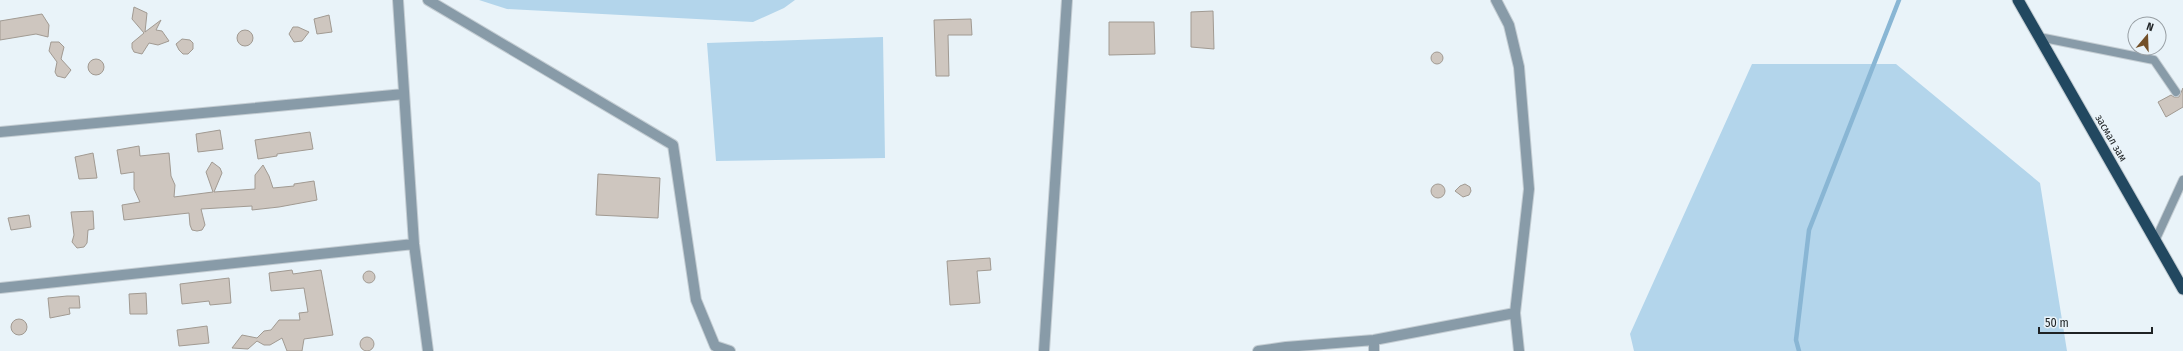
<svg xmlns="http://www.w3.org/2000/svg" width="2183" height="351" viewBox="0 0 2183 351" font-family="'Fira Sans Condensed',sans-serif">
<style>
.green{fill:#b3d5eb}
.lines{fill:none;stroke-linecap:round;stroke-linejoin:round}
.stream{stroke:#89b6d4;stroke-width:4.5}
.building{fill:#cec6bf;stroke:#a19a92}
.service-casing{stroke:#c4cdd3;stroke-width:10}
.minor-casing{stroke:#c4cdd3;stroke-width:12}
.tertiary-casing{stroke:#c4cdd3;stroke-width:12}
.trunk-casing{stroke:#c4cdd3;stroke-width:13}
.service{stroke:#889ba8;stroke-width:8}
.minor{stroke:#889ba8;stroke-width:10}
.tertiary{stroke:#889ba8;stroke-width:10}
.trunk{stroke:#224860;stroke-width:11}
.labels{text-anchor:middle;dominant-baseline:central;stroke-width:3.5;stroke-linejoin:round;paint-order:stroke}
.street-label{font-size:11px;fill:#1e2224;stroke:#e9f3f9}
</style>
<rect width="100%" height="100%" fill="#e9f3f9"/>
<!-- green -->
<path class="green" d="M479,0H795L784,8L753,22L507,9Z
M883,37L885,158L716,161L707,43Z
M1752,64H1896L2040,183L2067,351H1634L1630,334Z"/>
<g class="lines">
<!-- stream -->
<path class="stream" d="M1799,351L1796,340L1809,230L1899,0"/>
</g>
<!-- building -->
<path class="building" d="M134,7L147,13L145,32L161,20L156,30L162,31L169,41L158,45L149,43L142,54L134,52L132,48V43L144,33L132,19Z
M1213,11L1214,49L1191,47V12Z
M42,14L49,25L48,37L36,34L0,40V21Z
M329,15L332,32L317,34L314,19Z
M971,19L972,35H948L949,76H936L934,20Z
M1109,22H1154L1155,54L1109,55Z
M293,27H298L309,32L302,41L294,42L289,34Z
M237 38a8 8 0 1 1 16 0a8 8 0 1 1-16 0Z
M182,39L190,40L193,43V49L188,54H183L179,50L176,44Z
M51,42H59L64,47L61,59L71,70L65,78L57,76L55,72L57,62L49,51Z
M1431 58a6 6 0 1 1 12 0a6 6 0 1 1-12 0Z
M88 67a8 8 0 1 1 16 0a8 8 0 1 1-16 0Z
M2183,88V107L2166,117L2158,102L2171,95L2174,97H2179Z
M220,130L223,149L198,152L196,134Z
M310,132L313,149L277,154V156L258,159L255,140Z
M139,146L140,156L169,153L171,176L175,185L174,197L213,192L206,172L212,162L220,168L222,173L214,192L255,189V175L263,165L269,176L273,188L294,186V184L314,181L317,200L279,207L252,210V206L201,209L205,225L202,230L197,231L192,230L190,225L189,213L124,220L122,205L140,202L134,189V172L121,174L117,150Z
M93,153L97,178L79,179L75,157Z
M598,174L660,178L658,218L596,215Z
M1465,184L1470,187L1471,191L1469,195L1463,197L1455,191L1460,186Z
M1431 191a7 7 0 1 1 14 0a7 7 0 1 1-14 0Z
M93,211L94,229L88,230L87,243L84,247L77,248L72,242L74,235L71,212Z
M29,215L31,227L11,230L8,218Z
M990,258L991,270L977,271L980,303L950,305L947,261Z
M292,270L293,274L321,270L333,335L304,339L302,351H287L282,338L270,345H264L257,341L248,349L232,348L242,335L257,338L264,331L271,330L279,320H300L299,313L308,312L304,288L271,291L269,273Z
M363 277a6 6 0 1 1 12 0a6 6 0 1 1-12 0Z
M229,278L231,303L210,305L209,301L182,304L180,284Z
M146,293L147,314H130L129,294Z
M67,296H79L80,308H69L70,314L50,318L48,298Z
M11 327a8 8 0 1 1 16 0a8 8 0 1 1-16 0Z
M207,326L209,343L179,346L177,330Z
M360 344a7 7 0 1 1 14 0a7 7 0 1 1-14 0Z"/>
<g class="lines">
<defs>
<path id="service" d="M2039,37L2154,60L2176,92
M2155,241L2183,180"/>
<path id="minor" d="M398,0L414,244L428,351
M428,0L673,145L696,300L715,346L730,351
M1496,0L1509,25L1519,67L1529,189L1515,313L1519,351
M0,132L404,94
M0,288L414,244
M1374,340V351
M1258,351L1286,347L1374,340L1515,313"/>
<path id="tertiary" d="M1044,351L1067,0"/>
<path id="trunk" d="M2018,0L2183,289"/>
</defs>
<!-- service casing -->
<use href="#service" class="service-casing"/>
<!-- minor casing -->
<use href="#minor" class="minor-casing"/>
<!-- tertiary casing -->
<use href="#tertiary" class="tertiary-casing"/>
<!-- trunk casing -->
<use href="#trunk" class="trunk-casing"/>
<!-- service -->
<use href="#service" class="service"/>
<!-- minor -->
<use href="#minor" class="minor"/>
<!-- tertiary -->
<use href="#tertiary" class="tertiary"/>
<!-- trunk -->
<use href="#trunk" class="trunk"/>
</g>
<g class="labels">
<!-- street labels -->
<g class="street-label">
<text transform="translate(2111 138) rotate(60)">засмал зам</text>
</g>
</g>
<!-- north arrow -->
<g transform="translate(2147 36) rotate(19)"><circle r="19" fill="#e9f3f9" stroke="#989fa4"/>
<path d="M0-3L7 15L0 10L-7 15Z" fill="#735029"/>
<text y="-6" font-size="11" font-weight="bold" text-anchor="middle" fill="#1e2224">N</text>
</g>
<!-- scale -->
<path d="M2039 327v6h113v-6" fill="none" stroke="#1e2224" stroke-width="2"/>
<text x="2045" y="327" font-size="12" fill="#1e2224" stroke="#e9f3f9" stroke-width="3" paint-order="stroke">50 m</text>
</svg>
